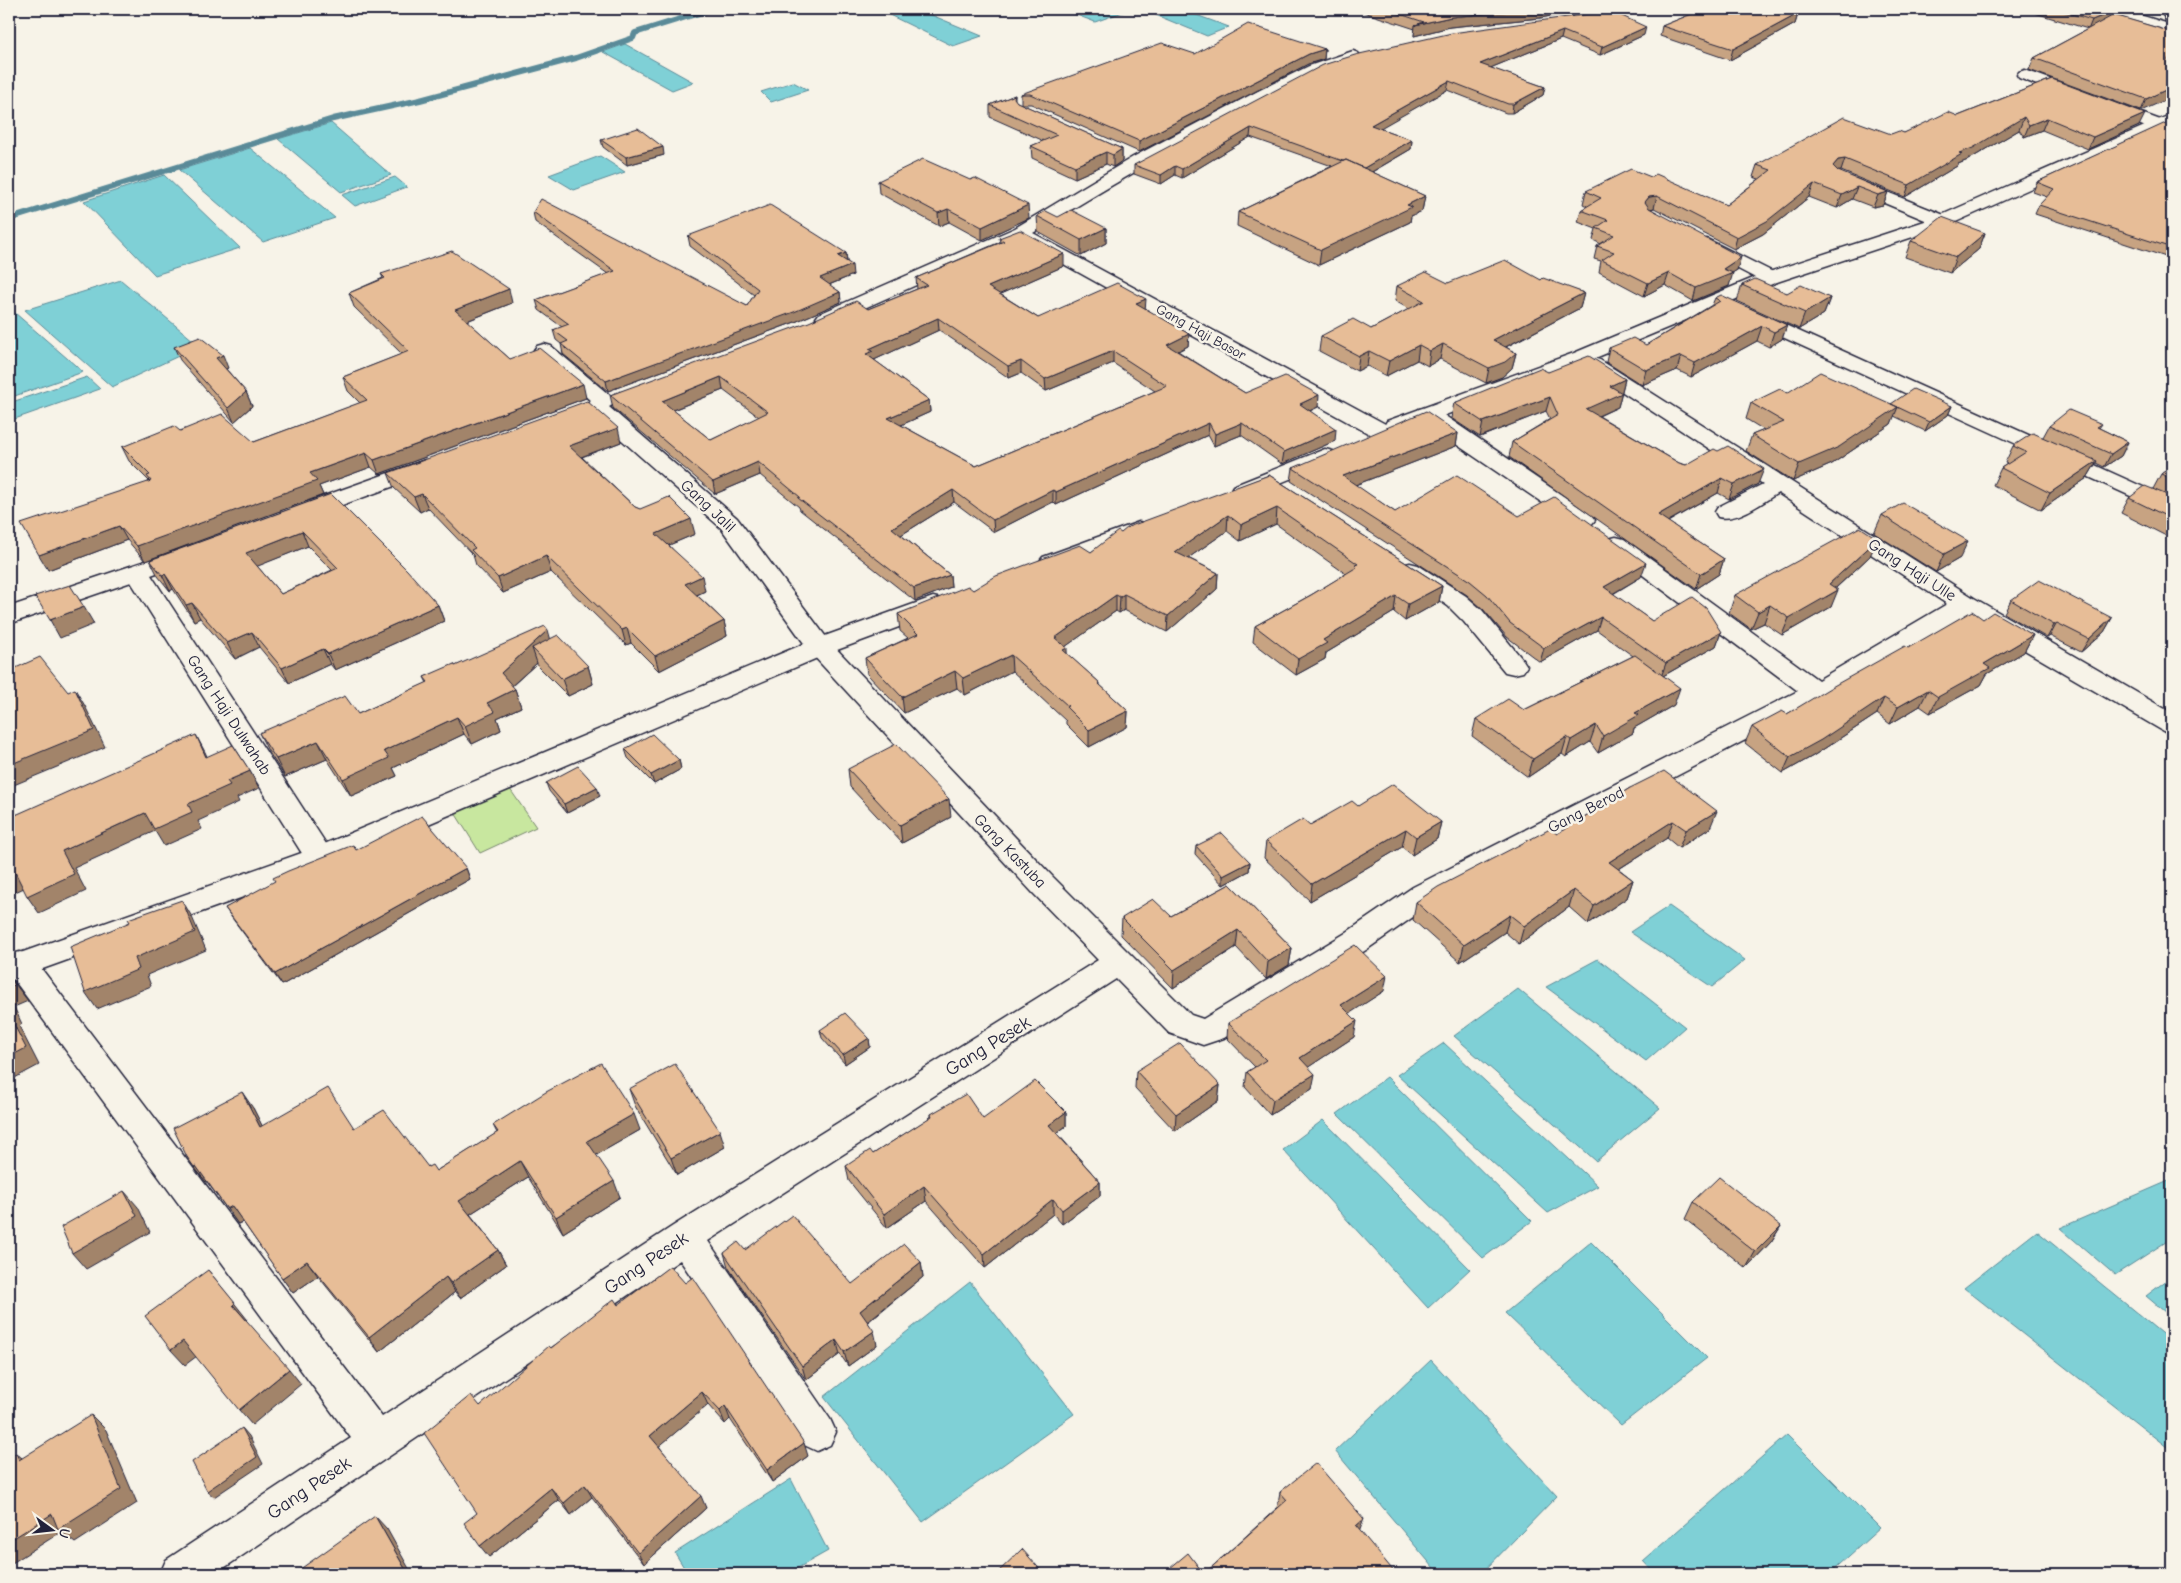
<svg xmlns="http://www.w3.org/2000/svg" width="2181" height="1583" viewBox="0 0 2181 1583" font-family="'Comic Neue',sans-serif">
<style>
.green{fill:#c8e79f;stroke:#75846d}
.water{fill:#7fd0d6;stroke:#5a8a98}
.lines{fill:none;stroke-linecap:round;stroke-linejoin:round}
.stream{stroke:#5a8a98;stroke-width:6}
.street-casing{stroke:#22223b;stroke-width:3}
.secondary-casing{stroke:#22223b;stroke-width:3}
.street{fill:#f7f3e8;fill-rule:evenodd}
.secondary{fill:#f7f3e8;fill-rule:evenodd}
.wall{fill:#c7a382;stroke:#22223b;fill-rule:evenodd}
.shaded-wall{fill:#a2846a;stroke:#22223b}
.building{fill:#e7bd97;stroke:#22223b;fill-rule:evenodd}
.labels{text-anchor:middle;dominant-baseline:central;stroke-width:5;stroke-linejoin:round;paint-order:stroke}
.far-street-label{font-size:14px;fill:#22223b;stroke:#f7f3e8}
.street-label{font-size:16px;fill:#22223b;stroke:#f7f3e8}
.near-street-label{font-size:19px;fill:#22223b;stroke:#f7f3e8}
</style>
<rect width="100%" height="100%" fill="#f7f3e8"/>
<filter id="ink" filterUnits="userSpaceOnUse"><feTurbulence type="fractalNoise" baseFrequency=".02" numOctaves="2"/><feDisplacementMap in="SourceGraphic" scale="10" xChannelSelector="R" yChannelSelector="G"/><feConvolveMatrix kernelMatrix="1 2 1 2 8 2 1 2 1" color-interpolation-filters="sRGB"/></filter>
<g filter="url(#ink)">
<!-- green -->
<path class="green" d="M501,776L536,827L480,853L447,800Z"/>
<!-- water -->
<path class="water" d="M877,9H917L982,36L953,46Z
M1061,9H1131L1095,22Z
M1161,9H1180L1229,27L1207,36L1151,13Z
M625,44L693,82L672,90L603,52Z
M793,82L808,90L771,102L761,92Z
M331,123L391,175L341,192L278,139Z
M250,148L335,218L263,242L179,170Z
M600,156L625,172L574,190L549,175Z
M164,175L240,248L155,275L84,201Z
M395,177L407,187L355,206L342,195Z
M121,280L200,346L112,387L25,310Z
M15,313L83,372L9,398V315Z
M87,377L100,389L9,421V403Z
M1669,906L1745,960L1712,987L1630,932Z
M1598,959L1685,1027L1646,1061L1546,987Z
M1518,989L1660,1108L1596,1161L1454,1036Z
M1444,1043L1598,1186L1548,1213L1397,1075Z
M1387,1077L1532,1221L1483,1258L1337,1114Z
M1323,1120L1470,1269L1428,1308L1283,1150Z
M2171,1180L2172,1238L2115,1275L2060,1228Z
M2037,1231L2172,1342V1451L1964,1288Z
M1591,1242L1707,1358L1621,1425L1505,1313Z
M2172,1276V1318L2146,1296Z
M970,1282L1074,1414L923,1522L824,1397Z
M1431,1360L1557,1496L1481,1574H1439L1335,1451Z
M1787,1435L1880,1528L1829,1574H1655L1643,1561Z
M791,1479L828,1551L787,1574H688L675,1553Z"/>
<g class="lines">
<!-- stream -->
<path class="stream" d="M9,219L333,119L420,100L576,58L633,38L635,33L712,9"/>
<defs>
<path id="street" d="M1607,9H1639L1632,13L1579,22L1572,18L1574,15Z
M2100,9H2121L2172,25V34L2102,12Z
M1353,51L1358,53L1361,56L1358,59C1310,76 1266,100 1221,124C1157,158 1095,195 1033,233L1389,426L1392,431L1389,436L1381,437L1373,436L1024,242L1022,238L833,322H819L816,318L819,314L1015,228L1133,157L1258,91L1309,66Z
M2025,70L2163,121L2165,125L2163,129H2151L2019,78L2017,75L2019,72Z
M1852,178L1949,217L1952,221L1949,225H1937L1846,187L1843,183L1846,179Z
M1707,239L1777,274L1780,278L1777,282H1763L1700,249L1698,245L1700,241Z
M1750,309L2172,500V515L1743,319L1740,315L1743,311Z
M544,344L551,346L613,398L617,402L609,407L737,518L829,641L1053,877L1191,1015L1203,1019L1344,934L1413,887L1798,691L1608,549L1604,544L1608,539L1616,537L1624,539L1818,680L1947,604L1778,493C1761,503 1738,522 1718,517L1715,512L1718,507L1763,484L1586,368L1583,364L1586,360L1593,358L1600,360L1974,598L2172,713V734L2163,731L1965,615L1826,698L1433,903L1366,950L1224,1038L1203,1045L1169,1033L1116,979L708,1241L830,1419L836,1432L830,1445L817,1451L804,1445L680,1260L215,1574H160L166,1560L351,1438L9,973V955L20,952L31,955L382,1417L673,1226L1098,960L1033,893L811,653L721,528L588,410L584,406L591,401L537,354L534,350L537,346Z
M1427,408L1435,409L1591,515L1595,520L1591,525L1583,527L1575,525L1419,419L1416,414L1419,409Z
M425,460L433,462L436,467L433,472L309,517L301,519L293,517L290,512L293,507Z
M187,547L195,549L199,554L195,559L151,575L330,850L334,858L330,866L320,869L310,866L131,582L9,624V607Z
M1410,563L1418,565L1466,596L1482,610L1523,660L1527,666L1523,672L1514,674L1505,672L1464,622L1448,606L1402,575L1398,570L1402,565Z"/>
<path id="secondary" d="M2160,9H2172V23L2167,22Z
M2172,114V125L1949,225L1777,282L1588,361L1403,431L1395,432L1387,431L1384,426L1387,421L1574,353L1763,274L1937,217Z
M1325,449L1333,451L1336,456L1333,461L1249,496L1241,498L1233,496L1230,491L1233,486Z
M1139,522L1147,524L1151,529L1147,534L1059,567L1051,569L1043,567L1039,562L1043,557Z
M933,597L942,599L945,605L942,611L829,653L330,866L9,981V957L310,850L811,641Z"/>
</defs>
<!-- street casing -->
<use href="#street" class="street-casing"/>
<!-- secondary casing -->
<use href="#secondary" class="secondary-casing"/>
<!-- street -->
<use href="#street" class="street"/>
<!-- secondary -->
<use href="#secondary" class="secondary"/>
</g>
<!-- wall -->
<path class="wall" d="M1354,9H1591L1540,18L1450,27L1414,36L1415,29Z
M1704,9H1785H1783L1798,14L1795,24L1730,60L1660,36L1662,26Z
M2037,9H2119L2116,16L2172,32V64L2141,111L2029,70L2034,58L2088,29L2035,13Z
M1611,11L1644,35L1600,55L1561,39L1490,68L1545,87L1543,95L1512,113H1506L1447,90L1379,128L1412,140L1411,149L1372,172L1425,196L1422,211L1411,216L1410,222L1319,265L1237,226L1238,212L1332,166L1250,137L1182,178L1175,175L1161,184L1134,174V165Z
M1325,49L1324,59L1308,64L1139,152L1031,104H1021L1122,149V161L1113,167L1106,164L1075,178L1032,158L1031,146L1044,141L990,117V105L1015,95V100L1017,102L1021,104V94L1195,54Z
M2052,79L2139,126L2088,149L2042,130L2024,137L2019,130L1968,160L1958,164L1957,166L1905,197L1841,171L1838,172L1888,192L1883,205L1873,207L1852,199L1837,208L1809,197L1763,234L1734,249L1654,208L1651,209L1737,270L1732,273L1729,286L1693,301L1665,285L1644,296L1599,272L1601,261L1594,259L1597,246L1601,244L1593,240L1596,229L1578,222L1581,210L1587,206L1583,204L1586,191L1651,177L1726,205L1759,179L1753,177L1757,165L1891,134L1904,133L1958,116Z
M2172,121V259L2035,214L2039,205L2047,197L2033,192L2037,182Z
M601,140L664,155L627,165L603,147Z
M878,181L1029,218L982,240L949,222L939,226L879,193Z
M533,212L747,306L754,295L690,246L688,236L846,253L847,261L853,275L829,285L840,292L841,302L795,322L608,391L563,354L561,344L556,340L553,330L562,327L539,310L536,300L608,274L535,222Z
M1037,216L1106,228V243L1081,256L1038,232Z
M1985,233L1979,249L1950,273L1905,257L1911,241Z
M999,238L1064,266L1000,294L1038,318L1145,309L1189,334L1188,346L1178,351L1245,393L1318,407L1310,411L1335,441L1282,464L1241,435L1214,446L1208,435L1056,505L1053,502L994,532L954,502L901,535L950,575L951,587L915,601L800,510L799,507L760,475L715,494L613,408L610,395L868,309L917,289L916,278L1000,242ZM939,330L1009,378L1021,373L1046,391L1113,363L1155,391L976,466L901,425L930,412L929,400L874,360ZM723,390L759,417L711,440L673,410Z
M381,274L512,303L467,321L510,359L586,398L379,474L371,467L319,486L323,495L145,561L127,540L48,570L149,481L129,461L122,447L180,431L254,442L360,403L348,391L343,377L402,354L354,307L349,293L383,278Z
M1541,280L1584,293L1580,308L1506,347L1516,353L1512,368L1502,377L1486,383L1440,359L1428,366L1417,360L1386,376L1367,366L1357,371L1319,351L1321,336L1371,329L1409,309L1395,301L1397,286L1448,283Z
M1742,285L1787,293L1830,298L1824,314L1799,329L1737,301Z
M1715,298L1787,325L1782,339L1769,347L1757,341L1691,377L1677,370L1642,385L1606,362L1609,348L1646,345L1712,305Z
M174,347L228,368L226,369L246,392L252,406L234,422L180,360Z
M1548,372L1625,379L1618,407L1599,416L1679,463L1758,484L1729,499L1718,493L1668,522L1724,559L1719,574L1696,589L1509,457L1512,442L1550,419L1546,411L1480,437L1451,418L1454,403Z
M1787,393L1891,404L1952,406L1948,415L1925,431L1894,416L1891,424L1832,464L1793,481L1746,451L1752,435L1764,430L1746,419L1751,403Z
M2102,424L2099,428L2128,442L2121,456L2104,467L2096,463L2087,478L2041,510L1993,485L2001,468L2007,464L2005,463L2013,446L2043,437L2049,426Z
M1458,433L1456,446L1355,485L1395,512L1519,516L1641,577L1613,594L1652,621L1721,632L1716,646L1663,676L1674,705L1634,728L1633,733L1598,753L1590,742L1566,757L1562,754L1528,777L1472,736L1476,719L1524,710L1633,656L1597,630L1540,662L1507,637L1483,609L1467,595L1291,481L1293,468Z
M621,442L582,457L635,507L695,534L669,545L705,591L697,595L724,621L727,636L659,671L631,643L626,645L551,572L503,593L476,565L473,555L428,508L420,512L394,488L388,473Z
M2172,466V539L2121,513L2129,498L2153,489L2161,474Z
M1269,475L1442,586L1439,602L1405,621L1394,612L1326,653L1325,659L1296,675L1253,642L1255,626L1311,595L1346,574L1276,524L1240,541L1227,531L1188,558L1218,573L1217,589L1167,632L1124,610L1119,613L1116,611L1066,646L1067,654L1100,683V685L1128,711L1127,727L1089,747L1066,724V721L1012,671L965,695L957,688L904,713L867,674L865,658L908,638L900,631L898,614L1091,552L1121,533Z
M331,494L438,605L444,621L335,670L330,664L289,683L259,647L235,659L200,618L194,621L173,589L170,591L158,576L150,560ZM308,546L332,570L281,594L257,566Z
M1882,515L1960,558L1936,572L1874,533Z
M1870,556L1836,588L1831,607L1782,635L1764,623L1751,629L1729,613L1735,595Z
M2011,600L2112,618L2104,632L2081,652L2050,636L2047,638L2004,613Z
M1983,619L2033,635L2024,652L1987,674L1981,685L1930,713L1920,706L1890,724L1877,714L1813,756L1783,773L1745,743L1752,727L1787,714L1908,648Z
M550,639L588,666L593,684L568,696L537,665V663L512,686L515,689L521,707L497,718L501,730L472,744L464,734L393,768L397,776L351,796L327,759L285,777L268,751L259,733L358,714L427,683L424,677L455,666Z
M625,749L679,760L681,769L654,784L628,758Z
M848,769L951,817L902,843L850,787Z
M546,783L600,796L567,813L549,791Z
M1630,788L1710,828L1679,848L1667,838L1619,869L1633,880L1627,898L1588,924L1569,907L1519,944L1505,932L1460,962L1413,920L1416,902L1557,834Z
M1358,806L1441,822L1437,839L1412,855L1402,847L1310,901L1264,858L1266,841L1310,825Z
M1196,846L1250,862L1249,871L1223,885L1195,854Z
M356,850L466,868L470,879L282,985L232,918L225,908Z
M1230,884L1292,948L1289,965L1266,979L1236,947L1173,988L1121,935L1122,918L1171,916Z
M1384,991L1349,1013L1354,1037L1308,1067L1312,1089L1270,1115L1245,1087L1247,1072L1255,1067L1227,1038L1228,1023Z
M820,1030L869,1038L870,1047L845,1064L822,1038Z
M1136,1071L1220,1085L1218,1101L1175,1131L1135,1088Z
M629,1089L725,1147L677,1175L635,1106Z
M253,1108L262,1126L354,1128L436,1171L497,1133L493,1125L640,1130L596,1155L620,1197L563,1233L528,1177L470,1214L498,1250L506,1265L460,1298L455,1292L379,1352L318,1276L293,1293L243,1222L238,1224L207,1182H206L187,1157Z
M1066,1112V1126L1057,1133L1100,1182V1196L1062,1224L1053,1214L985,1268L926,1201L887,1228L849,1181L846,1166L873,1154L931,1117V1114L983,1119Z
M1693,1202L1781,1226L1771,1242L1746,1268L1685,1219Z
M745,1250L852,1284L921,1262L923,1277L868,1322L877,1345L848,1366L840,1354L806,1380L728,1267L724,1253Z
M618,1305L808,1456L772,1482L730,1419L725,1424L708,1405L659,1446L706,1508L644,1564L592,1497L571,1515L559,1500L489,1557L477,1513L480,1406Z
M1280,1492L1360,1530L1204,1574L1277,1508Z"/>
<!-- shaded-wall -->
<path class="shaded-wall" d="M1532,9H1591L1540,18L1450,27L1414,36L1415,25L1451,17Z
M2119,9L2115,18L2088,30L2092,20Z
M1798,14L1795,24L1730,60L1733,49Z
M1646,27L1644,35L1600,55L1602,47Z
M1563,31L1561,39L1478,73L1480,64Z
M1325,49L1324,59L1308,64L1139,152V141L1309,54Z
M2172,56V64L2162,71L2168,59Z
M1449,81L1447,90L1370,134L1371,125Z
M1545,87L1543,95L1512,113L1513,104Z
M2172,87V97L2141,111L2146,99Z
M2145,114L2139,126L2088,149L2093,137Z
M2024,117L2019,130L1968,160L1958,164L1957,166L1905,197L1909,185L1959,153Z
M2047,118L2042,130L2024,137L2029,125Z
M1251,128L1250,137L1182,178V169Z
M1412,140L1411,149L1363,177L1364,168Z
M663,147L664,155L627,165L626,157Z
M1122,149V161L1113,167V155Z
M1106,152V164L1075,178V166Z
M1845,159L1841,171L1834,172L1833,166L1838,160Z
M1175,166V175L1161,184V175Z
M1814,184L1809,197L1763,234L1734,249L1737,237Z
M1857,187L1852,199L1837,208L1842,195Z
M1888,192L1883,205L1873,207L1878,195Z
M1425,196L1422,211L1411,216L1410,222L1319,265L1321,250L1407,205Z
M1657,196L1654,208L1646,210L1645,202L1649,197Z
M1028,205L1029,218L982,240V227Z
M948,209L949,222L939,226L938,213Z
M1106,228V243L1081,256V240Z
M1985,233L1979,249L1950,273L1956,257Z
M846,253L847,263L838,256Z
M1064,254V266L989,299L988,287Z
M1741,257L1737,270L1729,275L1733,273L1729,286L1693,301L1696,288L1723,269Z
M852,265L853,275L821,288L820,278Z
M1669,273L1665,285L1644,296L1648,283Z
M509,289L512,303L459,324L455,310Z
M840,292L841,302L795,322L608,391L606,381Z
M1584,293L1580,308L1490,355L1493,340Z
M1830,298L1824,314L1799,329L1805,313Z
M1146,299L1145,311L1136,303Z
M938,318L939,330L874,360L866,354L869,349Z
M1787,325L1782,339L1769,347L1774,332Z
M1762,326L1757,341L1691,377L1695,363Z
M1189,334L1188,346L1166,357L1167,345Z
M1443,344L1440,359L1428,366L1430,351Z
M1419,345L1417,360L1386,376L1389,361Z
M1113,351V363L1046,391L1045,379Z
M1369,351L1367,366L1357,371L1359,356Z
M1516,353L1512,368L1502,377L1486,383L1489,368Z
M223,355L228,368L222,371L216,358Z
M1681,356L1677,370L1642,385L1646,370Z
M1021,361V373L1009,378L1008,366Z
M721,377L723,390L665,413L662,401Z
M1625,379L1618,407L1582,423L1586,409L1610,386Z
M583,384L586,398L379,474L374,460Z
M246,392L252,406L234,422L228,408Z
M1319,395L1318,407L1298,416L1300,404Z
M1550,397L1546,411L1480,437L1483,422Z
M929,400L930,412L890,430L888,418Z
M1952,406L1948,415L1925,431L1929,422Z
M1898,407L1891,424L1832,464L1793,481L1799,464Z
M1209,423L1208,435L1056,505V492Z
M1242,423L1241,435L1214,446L1215,434Z
M618,428L621,442L573,460L569,446Z
M1336,429L1335,441L1282,464L1284,452Z
M1458,433L1456,446L1342,490L1343,476Z
M2128,442L2121,456L2104,467L2111,454Z
M366,453L371,467L319,486L323,495L145,561L137,546L310,473Z
M2097,461L2087,478L2041,510L2050,493Z
M758,462L760,475L715,494L713,482Z
M1764,469L1758,484L1729,499L1734,484Z
M1722,478L1718,493L1653,530L1658,515Z
M953,490L954,502L893,540L892,528Z
M1053,490V502L994,532L993,520Z
M422,494L428,508L420,512L414,497Z
M1277,508L1276,524L1240,541L1241,525Z
M1228,515L1227,531L1174,568L1175,552Z
M691,519L695,534L660,549L656,534Z
M119,526L127,540L48,570L39,555Z
M302,531L308,546L253,568L246,553Z
M1878,539L1870,556L1826,597L1838,590L1831,607L1782,635L1789,618L1829,584Z
M1968,541L1960,558L1936,572L1944,554Z
M546,556L551,572L503,593L498,578Z
M1724,559L1719,574L1696,589L1701,574Z
M1646,563L1641,577L1600,601L1604,587Z
M1218,573L1217,589L1167,632L1168,616Z
M165,574L173,589L170,591L162,575Z
M950,575L951,587L915,601L914,588Z
M702,576L705,591L688,599L685,584Z
M1442,586L1439,602L1405,621L1408,604Z
M1124,594V610L1119,613L1120,597Z
M1116,595V611L1055,654V638Z
M1396,596L1394,612L1326,653L1325,659L1296,675L1298,659L1323,640Z
M192,603L200,618L194,621L186,605Z
M438,605L444,621L335,670L328,654Z
M1770,605L1764,623L1751,629L1758,612Z
M84,607L94,624L60,638L50,620Z
M1601,617L1597,630L1540,662L1544,648Z
M2112,618L2104,632L2081,652L2089,639Z
M724,621L727,636L659,671L655,656Z
M2057,623L2050,636L2047,638L2054,625Z
M627,628L631,643L626,645L622,630Z
M548,630L553,648H532L537,663L507,690L501,673Z
M252,632L259,647L235,659L227,643Z
M1721,632L1716,646L1661,677L1666,663Z
M2033,635L2024,652L1987,674L1981,685L1930,713L1938,697L1984,664Z
M1067,648V664L1063,650Z
M323,649L330,664L289,683L282,668Z
M1011,655L1012,671L965,695L963,678Z
M588,666L593,684L568,696L562,679Z
M955,671L957,688L904,713L902,697Z
M1680,688L1674,705L1634,728L1633,733L1598,753L1603,736L1635,713Z
M75,689L85,706L105,747L9,787V765Z
M515,689L521,707L497,718L501,730L472,744L465,726L487,703Z
M1928,690L1920,706L1890,724L1898,707Z
M1884,698L1877,714L1813,756L1783,773L1790,757Z
M1128,711L1127,727L1089,747V730Z
M457,717L464,734L393,768L397,776L351,796L343,779L384,751Z
M1596,725L1590,742L1566,757L1571,740Z
M196,735L205,752L215,774L206,757Z
M1567,737L1562,754L1528,777L1533,759Z
M318,741L327,759L285,777L276,759Z
M679,760L681,769L654,784L651,775Z
M250,771L259,788L237,798L239,802L198,821L202,829L164,846L155,831L74,868L86,891L39,913L27,896L62,851L145,813L188,804L227,781Z
M597,787L600,796L567,813L564,804Z
M9,793L23,834L11,817L9,810Z
M949,799L951,817L902,843L900,825Z
M1717,811L1710,828L1679,848L1686,830Z
M1673,821L1667,838L1603,879L1609,862Z
M1441,822L1437,839L1412,855L1416,837Z
M1406,829L1402,847L1310,901L1312,884Z
M1250,862L1249,871L1223,885V876Z
M466,868L470,879L282,985L275,974Z
M14,870L26,887L9,895V872Z
M1633,880L1627,898L1588,924L1594,906Z
M1574,890L1569,907L1519,944L1524,926Z
M182,900L192,917L206,950L147,975L151,986L97,1009L85,992L135,958Z
M1510,915L1505,932L1460,962L1464,945Z
M1238,930L1236,947L1173,988L1174,970Z
M1292,948L1289,965L1266,979L1268,962Z
M9,976L28,1001L14,1007L22,1024L19,1026L39,1065L9,1081Z
M1387,976L1384,991L1338,1021L1341,1005Z
M1357,1021L1354,1037L1298,1074L1300,1058Z
M869,1038L870,1047L845,1064L843,1055Z
M1315,1074L1312,1089L1270,1115L1273,1100Z
M1220,1085L1218,1101L1175,1131L1176,1114Z
M242,1092L253,1108L271,1143L260,1127Z
M1066,1112V1126L1049,1139V1125Z
M634,1114L640,1130L593,1157L587,1141Z
M720,1131L725,1147L677,1175L671,1158Z
M520,1161L528,1177L467,1216L459,1201Z
M196,1166L208,1181L206,1182L194,1167Z
M614,1181L620,1197L563,1233L556,1217Z
M1100,1182V1196L1062,1224V1210Z
M924,1186L926,1201L887,1228L884,1214Z
M124,1191L138,1207L150,1232L86,1269L72,1253Z
M1053,1199V1214L985,1268L984,1254Z
M232,1206L243,1221L238,1224L227,1209Z
M1781,1226L1771,1242L1746,1268L1755,1252Z
M498,1250L506,1265L460,1298L451,1283Z
M307,1261L318,1276L293,1293L282,1278Z
M921,1262L923,1277L863,1325L860,1311Z
M208,1270L247,1319L246,1320L233,1305Z
M446,1277L455,1292L379,1352L369,1337Z
M874,1331L877,1345L848,1366L844,1352Z
M836,1340L840,1354L806,1380L802,1366Z
M183,1341L197,1356L185,1365L171,1350Z
M289,1369L301,1384L252,1425L239,1410Z
M702,1392L708,1405L656,1449L650,1436Z
M725,1406L730,1419L725,1424L720,1411Z
M91,1415L106,1430L137,1503L75,1543L61,1532L9,1565V1541Z
M242,1428L249,1436L263,1464L214,1497L207,1491Z
M804,1443L808,1456L772,1482L767,1470Z
M16,1453L33,1467L19,1460Z
M585,1485L592,1497L571,1515L564,1503Z
M551,1488L559,1500L489,1557L480,1546Z
M701,1496L706,1508L644,1564L638,1553Z
M375,1516L387,1529L412,1574H408Z
M1364,1519L1358,1535L1356,1526Z"/>
<!-- building -->
<path class="building" d="M1385,9H1532L1451,17L1415,25L1424,22Z
M1704,9H1781L1798,14L1733,49L1662,26Z
M2055,9H2119L2092,20Z
M1611,11L1646,27L1602,47L1563,31L1480,64L1545,87L1513,104H1508L1449,81L1371,125L1412,140L1364,168L1346,160L1343,161L1251,128L1182,169L1175,166L1161,175L1134,165L1323,65L1355,55L1452,33Z
M2114,15L2172,32V56L2168,59L2172,66V87L2146,99L2034,58Z
M1248,24L1325,49L1309,54L1139,141L1030,94H1021L1162,43L1195,54Z
M2052,79L2145,114L2093,137L2047,118L2029,125L2024,117L1973,148L1959,153L1962,154L1909,185L1845,159L1838,160L1833,166L1838,171L1888,192L1878,195L1857,187L1842,195L1814,184L1767,221L1737,237L1657,196L1649,197L1645,202L1649,208L1741,257L1723,269L1733,273L1696,288L1669,273L1648,283L1602,260L1614,252L1597,246L1614,235L1596,228L1608,220L1581,210L1601,198L1586,191L1631,169L1651,177L1656,174L1726,205L1771,170L1757,165L1844,117L1891,134L1899,131L1904,133L1948,112L1958,116Z
M1015,95L1014,98L1017,102L1122,149L1113,155L1106,152L1075,166L1031,146L1057,135L990,105Z
M2170,121H2172V248L2039,205L2054,189L2037,182Z
M638,128L663,147L626,157L601,140Z
M923,159L970,180L975,178L1028,205L982,227L948,209L938,213L878,181Z
M1346,160L1425,196L1407,205L1412,207L1321,250L1238,212Z
M541,199L747,306L758,289L688,236L770,205L846,253L838,256L852,265L820,278L840,292L794,312L606,381L561,344L568,341L553,330L569,324L536,300L615,271L533,212Z
M1071,210L1106,228L1081,240L1037,216L1046,211L1058,217Z
M1942,217L1985,233L1956,257L1911,241Z
M1020,230L1064,254L988,287L1038,318L1117,283L1146,299L1136,303L1189,334L1167,345L1245,393L1285,376L1319,395L1300,404L1336,429L1284,452L1242,423L1215,434L1209,423L1056,492L1053,490L993,520L953,490L892,528L950,575L914,588L798,498L800,497L758,462L713,482L610,395L809,322L856,301L868,309L927,285L916,278L1004,241L999,238ZM938,318L1008,366L1021,361L1045,379L1113,351L1167,386L976,466L888,418L929,400L866,354L873,351L869,349ZM721,377L768,412L711,440L662,401Z
M452,251L509,289L455,310L510,359L539,348L583,384L374,460L366,453L310,473L317,481L137,546L119,526L39,555L21,524L151,481L147,476L150,475L122,447L174,426L180,431L222,414L254,442L367,400L343,377L409,351L349,293L385,278L381,274Z
M1505,260L1541,280L1543,278L1584,293L1493,340L1516,353L1505,362L1489,368L1443,344L1430,351L1419,345L1389,361L1369,351L1359,356L1321,336L1353,319L1371,329L1424,301L1397,286L1426,272L1448,283Z
M1755,279L1787,293L1801,285L1830,298L1805,313L1742,285Z
M1721,295L1787,325L1774,332L1762,326L1695,363L1681,356L1646,370L1609,348L1633,338L1646,345L1720,301L1715,298Z
M200,337L223,355L216,358L246,392L228,408L174,347Z
M1589,356L1625,379L1610,386L1622,393L1586,409L1679,463L1686,465L1714,449L1718,451L1728,446L1764,469L1734,484L1722,478L1658,515L1724,559L1701,574L1512,442L1558,415L1550,397L1483,422L1454,403L1540,368L1548,372Z
M1820,372L1898,407L1839,447L1799,464L1752,435L1784,422L1751,403L1780,389L1787,393Z
M1913,389L1952,406L1929,422L1891,404Z
M587,401L618,428L569,446L635,507L640,509L669,497L691,519L656,534L702,576L685,584L724,621L655,656L627,628L622,630L546,556L498,578L471,550L475,548L422,494L414,497L388,473Z
M2069,410L2102,424L2097,427L2128,442L2111,454L2049,426Z
M1426,411L1458,433L1343,476L1395,512L1457,475L1519,516L1554,497L1646,563L1604,587L1652,621L1692,597L1706,608L1721,632L1666,663L1601,617L1544,648L1510,623L1487,595L1470,581L1293,468Z
M2033,433L2097,461L2050,493L2001,468L2026,452L2013,446Z
M2172,466V479L2161,474Z
M1269,475L1442,586L1408,604L1396,596L1323,640L1327,643L1298,659L1255,626L1311,595L1357,567L1355,565L1358,564L1277,508L1241,525L1228,515L1175,552L1218,573L1168,616L1124,594L1120,597L1116,595L1055,638L1067,648L1063,650L1100,683L1099,684L1128,711L1089,730L1066,707L1068,706L1011,655L963,678L955,671L902,697L865,658L918,634L898,614L968,586L973,590L996,576L1080,545L1091,552L1118,531L1121,533L1128,527Z
M2145,486L2172,497V519L2129,498Z
M331,494L407,570L438,605L328,654L323,649L282,668L252,632L227,643L192,603L186,605L165,574L162,575L150,560ZM302,531L338,568L281,594L246,553Z
M1903,503L1968,541L1944,554L1882,515Z
M1860,527L1878,539L1829,584L1838,590L1789,618L1770,605L1758,612L1735,595Z
M2039,580L2112,618L2089,639L2057,623L2054,625L2011,600Z
M70,585L84,607L50,620L35,596Z
M1972,611L1983,619L1993,612L2033,635L1984,664L1990,668L1938,697L1928,690L1898,707L1884,698L1821,740L1790,757L1752,727L1782,711L1787,714L1830,688L1905,646L1908,648Z
M545,626L548,630L501,673L515,689L487,703L495,712L465,726L457,717L384,751L389,758L343,779L318,741L276,759L259,733L345,696L358,714L428,682L424,677L454,664L455,666Z
M558,635L588,666L562,679L532,648Z
M1635,655L1680,688L1635,713L1639,715L1603,736L1596,725L1571,740L1567,737L1533,759L1476,719L1508,699L1524,710Z
M40,657L68,692L75,689L94,730L9,765V671Z
M652,734L679,760L651,775L625,749Z
M196,735L206,757L233,745L250,771L227,781L230,785L188,804L192,812L154,829L145,813L62,851L74,874L27,896L14,870L9,872V810L11,817Z
M896,744L949,799L900,825L848,769Z
M578,766L597,787L564,804L546,783Z
M1664,771L1717,811L1686,830L1673,821L1609,862L1633,880L1594,906L1574,890L1524,926L1510,915L1464,945L1416,902L1438,887L1550,829L1557,834L1630,788Z
M1393,784L1441,822L1416,837L1406,829L1312,884L1266,841L1303,819L1310,825L1352,801L1358,806Z
M422,816L466,868L275,974L225,908L275,881L273,878L288,871L353,845L356,850Z
M1222,833L1250,862L1223,876L1196,846Z
M1230,884L1292,948L1268,962L1238,930L1174,970L1122,918L1153,899L1171,916Z
M182,900L195,932L135,958L139,969L85,992L70,947L130,922L128,919Z
M1355,945L1387,976L1341,1005L1357,1021L1300,1058L1315,1074L1273,1100L1247,1072L1266,1060L1228,1023Z
M9,977L15,985L9,987Z
M845,1013L869,1038L843,1055L820,1030Z
M9,1015L26,1048L9,1057Z
M1180,1043L1220,1085L1176,1114L1136,1071Z
M601,1063L634,1114L587,1141L614,1181L556,1217L520,1161L459,1201L498,1250L451,1283L446,1277L369,1337L307,1261L282,1278L232,1206L227,1209L196,1166L194,1167L187,1157L173,1128L242,1092L260,1127L328,1088L354,1128L384,1110L428,1167L432,1165L436,1171L498,1132L493,1125L546,1092Z
M675,1064L720,1131L671,1158L629,1089Z
M1035,1081L1066,1112L1049,1125L1100,1182L1062,1210L1053,1199L984,1254L924,1186L884,1214L846,1166L870,1150L873,1154L932,1116L931,1114L966,1094L983,1119Z
M1719,1177L1781,1226L1755,1252L1693,1202Z
M124,1191L137,1216L72,1253L61,1227Z
M792,1215L852,1284L904,1244L921,1262L860,1311L874,1331L844,1352L836,1340L802,1366L724,1253L738,1242L745,1250Z
M670,1266L685,1283L693,1277L804,1443L767,1470L725,1406L720,1411L702,1392L650,1436L701,1496L638,1553L585,1485L564,1503L551,1488L480,1546L464,1523L477,1513L424,1433L471,1395L480,1406L549,1346L551,1348L614,1299L618,1305Z
M208,1270L235,1303L233,1305L289,1369L239,1410L183,1341L171,1350L145,1316Z
M91,1415L121,1489L58,1529L52,1514L9,1541V1457L16,1453L19,1460Z
M242,1428L257,1457L207,1491L192,1462Z
M1316,1463L1364,1519L1356,1526L1396,1574H1163L1188,1553L1204,1574L1287,1500L1280,1492Z
M375,1516L408,1574H301L299,1570Z
M1022,1549L1044,1574H996Z"/>
</g>
<g class="labels">
<!-- far-street labels -->
<g class="far-street-label">
<text transform="translate(1201 332) rotate(29)">Gang Haji Basor</text>
</g>
<!-- street labels -->
<g class="street-label">
<text transform="translate(708 506) rotate(43)">Gang Jalil</text>
<text transform="translate(1912 570) rotate(33)">Gang Haji Ulle</text>
<text transform="translate(229 715) rotate(57)">Gang Haji Dulwahab</text>
<text transform="translate(1586 810) rotate(-27)">Gang Berod</text>
<text transform="translate(1010 851) rotate(46)">Gang Kastuba</text>
</g>
<!-- near-street labels -->
<g class="near-street-label">
<text transform="translate(988 1046) rotate(-32)">Gang Pesek</text>
<text transform="translate(646 1263) rotate(-34)">Gang Pesek</text>
<text transform="translate(309 1488) rotate(-34)">Gang Pesek</text>
</g>
</g>
<!-- margin -->
<rect width="2181" height="1583" fill="none" stroke="#f7f3e8" stroke-width="30"/>
<rect x="15" y="15" width="2151" height="1553" fill="none" stroke="#22223b" stroke-width="2" filter="url(#ink)"/>
<!-- north arrow -->
<g transform="translate(52 1530) rotate(105)" stroke="#f7f3e8" stroke-width="4" paint-order="stroke">
<path d="M0-4L9 19L0 12L-9 19Z" fill="#22223b"/>
<text y="-8" font-size="14" font-weight="bold" text-anchor="middle" fill="#22223b">U</text>
</g>
</svg>
